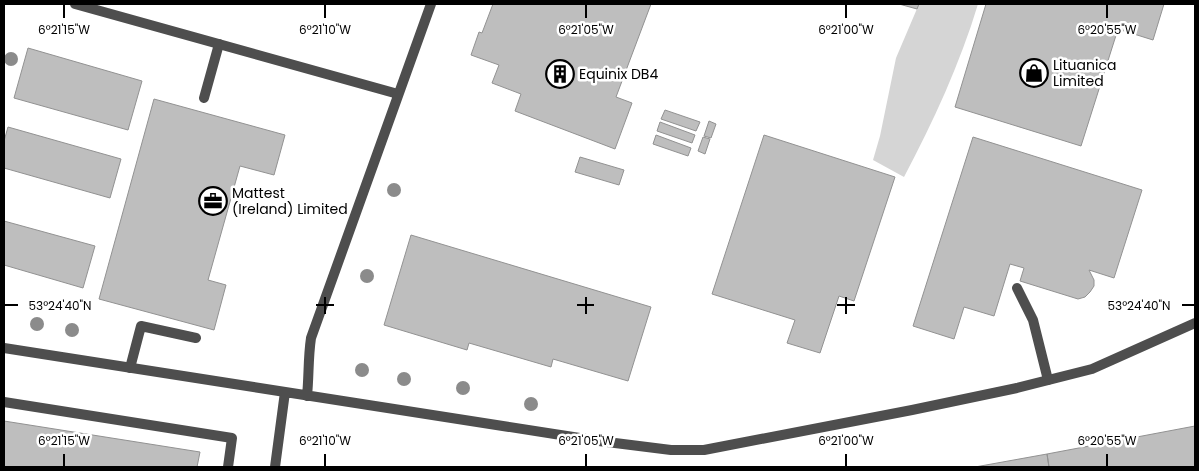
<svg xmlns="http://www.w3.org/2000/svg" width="1199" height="471" viewBox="0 0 1199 471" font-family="Poppins,sans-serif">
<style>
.green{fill:#d5d5d5}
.building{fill:#bebebe;stroke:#929292}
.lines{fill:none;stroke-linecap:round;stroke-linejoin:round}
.lane{stroke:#4e4e4e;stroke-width:10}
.street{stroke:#4e4e4e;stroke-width:10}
.tree{fill:#8b8b8b}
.ticks{fill:none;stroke:#000;stroke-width:2}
.labels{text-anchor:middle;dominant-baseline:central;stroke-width:5;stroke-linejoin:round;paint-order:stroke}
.poi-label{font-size:14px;fill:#000;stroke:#fff;text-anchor:start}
.ticks-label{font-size:12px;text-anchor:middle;fill:#000;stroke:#fff;stroke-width:5;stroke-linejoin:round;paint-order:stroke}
</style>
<rect width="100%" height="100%" fill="#fff"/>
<!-- green -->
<path class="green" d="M919,4H978C960,64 933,122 904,177L873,160L880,136L896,58Z"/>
<!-- building -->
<path class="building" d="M493,4H651L616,97L632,103L615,149L515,111L521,94L492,83L499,65L471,55L479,32L482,33Z
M899,4H919L917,9Z
M986,4H1164L1153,40L1118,29L1081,146L955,107Z
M28,48L142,81L128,130L14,98Z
M154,99L285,135L274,175L240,166L208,280L226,285L214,330L99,299Z
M665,110L700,122L696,131L661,119Z
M709,121L716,124L711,138L704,136Z
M660,122L695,135L692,143L657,131Z
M8,127L121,159L110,198L4,168V141Z
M656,135L691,148L688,156L653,144Z
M764,135L895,177L854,301L839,296L820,353L787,343L795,320L712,294Z
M703,137L710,139L705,154L698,151Z
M973,137L1142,190L1114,278L1089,270L1094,280V286L1090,292L1085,297L1078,299L1020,281L1024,268L1010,264L994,316L964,307L954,339L913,326Z
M580,157L624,170L619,185L575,172Z
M4,221L95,246L83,288L4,265Z
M411,235L651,307L628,381L553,359L551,367L469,343L467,350L384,325Z
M4,421L200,452L197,467H4Z
M1195,426V467H1049L1047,454Z
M1047,454L1049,467H975Z"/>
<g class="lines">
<!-- lane -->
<path class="lane" d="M204,98L219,44
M1017,288L1033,320L1048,380
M130,368L141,326L196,338
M4,402L232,438L228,467"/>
<!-- street -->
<path class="street" d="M75,4L398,94
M4,348L599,441L671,450H704L912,410L1017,388L1092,369L1195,323
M307,396C309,377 308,358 311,338L431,4
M275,467L285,392"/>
</g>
<!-- trees -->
<g class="tree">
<circle cx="11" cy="59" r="7"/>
<circle cx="394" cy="190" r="7"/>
<circle cx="367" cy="276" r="7"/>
<circle cx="37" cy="324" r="7"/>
<circle cx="72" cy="330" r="7"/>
<circle cx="362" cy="370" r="7"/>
<circle cx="404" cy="379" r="7"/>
<circle cx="463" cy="388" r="7"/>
<circle cx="531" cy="404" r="7"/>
</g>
<!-- ticks -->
<path class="ticks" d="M64,5V18M325,5V18M586,5V18M846,5V18M1107,5V18M325,297V314M586,297V314M846,297V314M5,305H18M316,305H334M577,305H594M837,305H855M1182,305H1194M64,454V466M325,454V466M586,454V466M846,454V466M1107,454V466"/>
<!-- icons -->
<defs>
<symbol id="shop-ring" viewBox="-11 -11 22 22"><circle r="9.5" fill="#fff" stroke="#000" stroke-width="1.5"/><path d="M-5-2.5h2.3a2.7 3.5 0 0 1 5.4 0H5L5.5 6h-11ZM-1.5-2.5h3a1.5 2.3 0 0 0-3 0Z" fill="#000"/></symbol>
<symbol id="building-ring" viewBox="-11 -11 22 22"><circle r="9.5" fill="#fff" stroke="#000" stroke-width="1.5"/><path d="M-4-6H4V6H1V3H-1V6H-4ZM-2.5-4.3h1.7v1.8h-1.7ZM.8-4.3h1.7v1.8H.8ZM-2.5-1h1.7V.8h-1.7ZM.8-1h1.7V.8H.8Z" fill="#000"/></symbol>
<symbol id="office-ring" viewBox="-11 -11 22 22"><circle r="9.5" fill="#fff" stroke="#000" stroke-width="1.5"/><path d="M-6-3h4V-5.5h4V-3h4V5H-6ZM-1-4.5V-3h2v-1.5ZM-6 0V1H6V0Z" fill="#000"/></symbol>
</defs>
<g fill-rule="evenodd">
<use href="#shop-ring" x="1018" y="57" width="32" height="32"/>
<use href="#building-ring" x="544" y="58" width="32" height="32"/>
<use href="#office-ring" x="197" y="185" width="32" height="32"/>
</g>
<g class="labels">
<!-- poi labels -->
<g class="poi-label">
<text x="1053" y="65">Lituanica<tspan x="1053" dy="16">Limited</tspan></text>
<text x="579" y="74">Equinix DB4</text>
<text x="232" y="193">Mattest<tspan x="232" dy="16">(Ireland) Limited</tspan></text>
</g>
</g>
<g class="ticks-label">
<text x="64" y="34">6°21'15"W</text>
<text x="325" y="34">6°21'10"W</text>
<text x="586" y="34">6°21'05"W</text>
<text x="846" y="34">6°21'00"W</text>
<text x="1107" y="34">6°20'55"W</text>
<text x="60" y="310">53°24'40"N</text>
<text x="1139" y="310">53°24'40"N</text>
<text x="64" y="445">6°21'15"W</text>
<text x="325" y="445">6°21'10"W</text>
<text x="586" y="445">6°21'05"W</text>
<text x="846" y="445">6°21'00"W</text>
<text x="1107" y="445">6°20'55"W</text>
</g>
<!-- border -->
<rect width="1199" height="471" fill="none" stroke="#000000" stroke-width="10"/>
</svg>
